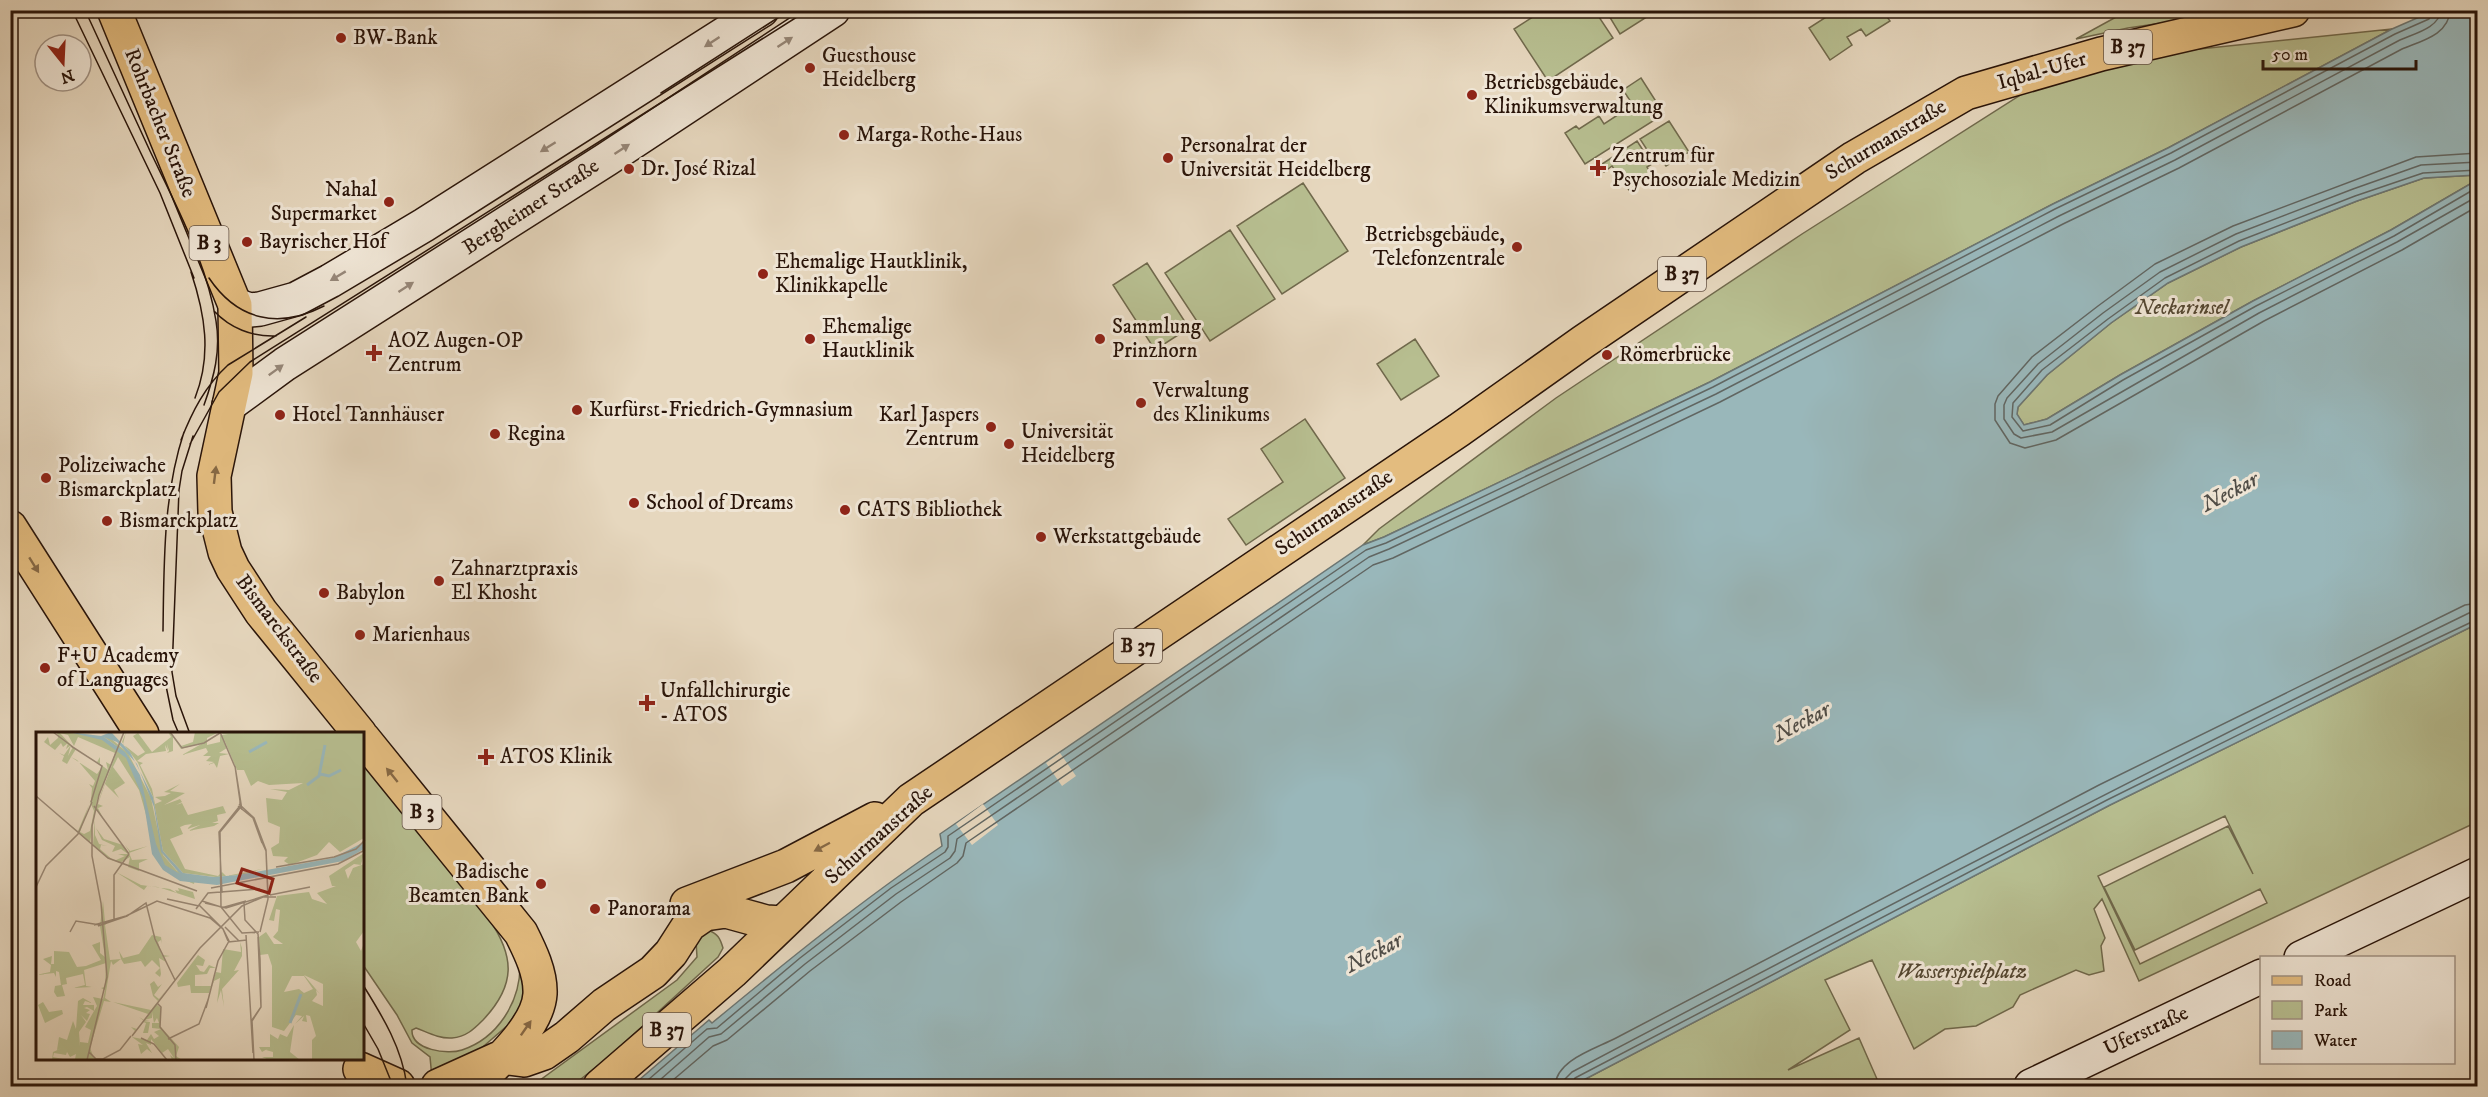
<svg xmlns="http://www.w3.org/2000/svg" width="2488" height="1097" viewBox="0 0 2488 1097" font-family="'IM FELL DW Pica',serif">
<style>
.green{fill:#b7be90;stroke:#70694c;stroke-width:1.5;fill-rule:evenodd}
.water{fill:#99b7ba;stroke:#6c7673;stroke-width:1.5}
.pier{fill:#e6d7be}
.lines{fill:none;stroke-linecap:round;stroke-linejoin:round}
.shore{stroke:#616662;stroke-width:1.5}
.secondary-casing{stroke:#291409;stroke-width:36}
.primary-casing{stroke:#291409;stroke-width:36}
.secondary{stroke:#efe5d5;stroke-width:33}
.primary{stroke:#e3bc7f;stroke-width:33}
.tram{stroke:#291409;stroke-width:1.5}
.oneway{fill:#968779}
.oneway2{fill:#866844}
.poi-dot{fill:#8f2418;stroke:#efe5d5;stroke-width:2}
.labels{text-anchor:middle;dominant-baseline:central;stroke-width:6;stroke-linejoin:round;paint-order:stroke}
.shield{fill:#efe5d5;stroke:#645346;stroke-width:1.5}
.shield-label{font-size:20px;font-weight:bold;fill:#291409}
.poi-label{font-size:21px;fill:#291409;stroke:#efe5d5;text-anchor:start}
.street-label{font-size:21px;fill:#291409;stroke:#efe5d5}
.park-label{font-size:21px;font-style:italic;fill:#544732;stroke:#efe5d5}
.water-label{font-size:22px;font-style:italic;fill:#504d47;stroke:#efe5d5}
.inset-river{fill:none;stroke:#99b7ba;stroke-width:3}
.inset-road{fill:none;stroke:#9a8976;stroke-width:1.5}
.view{fill:#8f2418;fill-opacity:0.15;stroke:#8f2418;stroke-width:3}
.inset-edge{fill:none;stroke:#291409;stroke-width:3}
</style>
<rect width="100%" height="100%" fill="#e6d7be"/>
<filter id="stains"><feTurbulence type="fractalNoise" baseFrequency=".00333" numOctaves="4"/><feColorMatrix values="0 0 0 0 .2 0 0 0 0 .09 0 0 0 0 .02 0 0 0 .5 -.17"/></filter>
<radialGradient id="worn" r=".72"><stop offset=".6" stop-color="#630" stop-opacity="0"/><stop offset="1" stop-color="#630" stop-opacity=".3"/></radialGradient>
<!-- green -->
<path class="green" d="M1651,10L1653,13L1620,34L1606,11Z
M1837,10L1883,11L1890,21L1866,36L1861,29L1847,37L1852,45L1830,60L1809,28Z
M1542,11H1595L1613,38L1548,81L1514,29Z
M2127,11H2243L2128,28L2076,39Z
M2392,29L2168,148L2053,204L1710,382L1384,537L1363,545L1379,529L1556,398L1802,234L2041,82L2190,50Z
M1641,78L1664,114L1585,164L1565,133L1576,126L1579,129L1599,116L1604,124L1633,105L1623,90Z
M1669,121L1689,152L1666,166L1661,159L1655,162L1640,139Z
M1637,141L1652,164L1647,167L1652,175L1629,190L1612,166L1604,172L1599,166Z
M2477,175V180L2391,230L2253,301L2120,375L2047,419L2024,425L2017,415L2018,407L2047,375L2111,323L2168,283L2241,247L2357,201L2424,178Z
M1303,183L1348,251L1282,294L1237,226Z
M1230,230L1275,299L1210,341L1165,273Z
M1147,263L1189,328L1155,350L1113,285Z
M1415,339L1439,376L1401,400L1377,364Z
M1305,419L1345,478L1246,545L1228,519L1283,482L1261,449Z
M2477,624V822L2139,981L2102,899L2094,909L2105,938L2101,946L2104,971L2089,975L2076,970L2020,995L2013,1007L1976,1026L1945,1029L1914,1049L1872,960L1825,980L1850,1030L1788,1070L1859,1038L1877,1079L1860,1086H1572L2110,805ZM2225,816L2253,874L2228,826L2104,887L2135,950L2260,889L2267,903L2140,964L2098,876Z
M363,758L489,919C515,957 516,985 483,1020C474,1029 466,1037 452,1038C439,1039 427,1032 416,1028L412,1030C411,1050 448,1055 462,1050C498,1038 520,1002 520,966H526L525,1000L508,1025L477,1052L432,1078L430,1057L412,1043L397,1015L363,965Z
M708,930C718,934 720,938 723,948L718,957L610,1056L572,1086H532L677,980L697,957L696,941Z"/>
<!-- water -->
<path class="water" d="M2433,11H2477V175L2424,178L2357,201L2241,247L2168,283L2111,323L2047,375L2018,407L2017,414L2024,425L2047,419L2120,375L2253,301L2391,230L2477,180V624L2110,805L1572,1086H632L709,1020L712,1023C787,961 862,900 942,846L940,834L1363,545L1384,537L1710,382L2053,204L2168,148L2392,29Z"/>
<!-- pier -->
<path class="pier" d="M1060,753L1076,776L1062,786L1046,763Z
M983,804L998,825L972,845L956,824Z"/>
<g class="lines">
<!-- shore -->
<path class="shore" d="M2478,153L2416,157L2233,226L2155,264L2098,306L2032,357L1998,396L1995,404V420L2010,443L2025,448L2056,440L2264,321L2402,250L2478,206
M2478,162L2421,165L2353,189L2236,234L2160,272L2103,313L2038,364L2007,398L2004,405V419L2014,434L2021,438L2052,432L2259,313L2397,242L2478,196
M2478,170L2423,173L2355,196L2239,241L2165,278L2108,319L2042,370L2013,403L2012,417L2023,431L2050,425L2123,380L2256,306L2394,236L2478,187
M641,1086L707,1029L717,1028L800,958L891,888L945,852L948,847V836L1366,550L1386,543L1713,387L2055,209L2171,153L2395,34L2429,19L2433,10
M653,1086L709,1037L721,1034L805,964L896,894L950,858L955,851L957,839L1369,557L1389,549L1716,394L2059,216L2175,160L2398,41C2412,34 2439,29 2441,10
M666,1086L713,1046L727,1040L810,971L901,902L957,863L963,856L966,843L1373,565L1393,558L1720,402L2063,224L2179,168L2402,49C2421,41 2449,35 2450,10
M1555,1086C1556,1060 1595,1049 1616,1038L2099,785L2465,605L2478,603
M1564,1086L1565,1079L1572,1072C1869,915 2167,760 2469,613L2478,612
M1571,1086L1575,1078L2107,800L2353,678L2478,619"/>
<defs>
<path id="secondary" d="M235,305L250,310L260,309L296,299L330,281L424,225L762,10
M229,405L285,364L607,159L833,10
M2301,958L2478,874
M2031,1086L2262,976"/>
<path id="primary" d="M114,10L235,305L236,373L214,476L215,512L225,552L233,569L261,612L360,734
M10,527L142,734
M363,738L521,933C530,951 541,973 540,994C538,1027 496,1063 474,1086
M687,904L786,866L875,819
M360,1069L398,1086
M438,1086L502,1057L524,1060L544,1053L567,1037L604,1005L653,972L671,953L689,925L705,914L726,911L766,922L783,923
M600,1086L732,972L911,800L1459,430L1583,342L1854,158L1966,93L2101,54L2293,10"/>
</defs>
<!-- secondary casing -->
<use href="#secondary" class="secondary-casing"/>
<!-- primary casing -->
<use href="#primary" class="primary-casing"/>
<!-- secondary -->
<use href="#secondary" class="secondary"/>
<!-- primary -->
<use href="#primary" class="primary"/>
<!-- tram -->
<path class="tram" d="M72,10L160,193L194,278
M85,10C107,57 128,104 150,151C175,203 207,263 216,321C221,351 214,377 204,405
M661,93L790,10
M191,272C205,314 212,355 195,398
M209,278C238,321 279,329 324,306
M214,311C230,328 252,337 276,336
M181,440C192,412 205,386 228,365L306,317
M190,444L219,392L250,362L808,10
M163,631C164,564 163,495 184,432
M164,676L173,720L179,734
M190,734L176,696L172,672L179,490L182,471L193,436
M363,985C383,1017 402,1048 407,1086
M363,1023L378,1049L393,1086"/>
</g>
<!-- one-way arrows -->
<defs><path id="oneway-solid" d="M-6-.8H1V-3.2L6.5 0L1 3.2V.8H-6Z" transform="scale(1.5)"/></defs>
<g class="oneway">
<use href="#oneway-solid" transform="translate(712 42) rotate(147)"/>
<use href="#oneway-solid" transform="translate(785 42) rotate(-33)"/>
<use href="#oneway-solid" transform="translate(548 147) rotate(148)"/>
<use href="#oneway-solid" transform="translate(622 149) rotate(-33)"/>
<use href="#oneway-solid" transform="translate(338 276) rotate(149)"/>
<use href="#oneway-solid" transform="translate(406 287) rotate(-33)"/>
<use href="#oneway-solid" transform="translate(276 370) rotate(-36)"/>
</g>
<g class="oneway2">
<use href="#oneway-solid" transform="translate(215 475) rotate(-83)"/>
<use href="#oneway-solid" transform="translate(34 565) rotate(58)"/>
<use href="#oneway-solid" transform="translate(392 775) rotate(-129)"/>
<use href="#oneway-solid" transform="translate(822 847) rotate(152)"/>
<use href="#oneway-solid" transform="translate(526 1028) rotate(-55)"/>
</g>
<!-- markers -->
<g class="poi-dot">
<circle cx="341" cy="38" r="6"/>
<circle cx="810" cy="68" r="6"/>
<circle cx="1472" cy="95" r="6"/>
<circle cx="844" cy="135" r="6"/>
<circle cx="1168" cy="158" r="6"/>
<path d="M1595 159h6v6h6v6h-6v6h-6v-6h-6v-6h6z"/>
<circle cx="629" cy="169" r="6"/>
<circle cx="389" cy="202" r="6"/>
<circle cx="247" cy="242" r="6"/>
<circle cx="1517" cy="247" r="6"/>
<circle cx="763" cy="274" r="6"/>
<circle cx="810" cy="339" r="6"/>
<circle cx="1100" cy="339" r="6"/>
<path d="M371 344h6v6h6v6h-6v6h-6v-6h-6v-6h6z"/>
<circle cx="1607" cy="355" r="6"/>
<circle cx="1141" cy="403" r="6"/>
<circle cx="577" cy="410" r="6"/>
<circle cx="280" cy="415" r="6"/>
<circle cx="991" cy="427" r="6"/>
<circle cx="495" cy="434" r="6"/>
<circle cx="1009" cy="444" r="6"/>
<circle cx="46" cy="478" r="6"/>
<circle cx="634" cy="503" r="6"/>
<circle cx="845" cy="510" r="6"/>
<circle cx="107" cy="521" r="6"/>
<circle cx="1041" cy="537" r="6"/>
<circle cx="439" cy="581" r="6"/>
<circle cx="324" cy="593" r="6"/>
<circle cx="360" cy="635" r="6"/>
<circle cx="45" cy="668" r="6"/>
<path d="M644 694h6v6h6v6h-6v6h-6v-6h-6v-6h6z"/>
<path d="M483 748h6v6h6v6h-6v6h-6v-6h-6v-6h6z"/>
<circle cx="541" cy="884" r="6"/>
<circle cx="595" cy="909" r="6"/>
</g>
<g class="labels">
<!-- shield labels -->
<g class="shield">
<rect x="2104" y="30" width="48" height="34" rx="4.5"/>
<rect x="189.5" y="226" width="39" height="34" rx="4.5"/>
<rect x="1658" y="257" width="48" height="34" rx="4.5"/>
<rect x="1114" y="629" width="48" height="34" rx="4.5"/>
<rect x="402.5" y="795" width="39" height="34" rx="4.5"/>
<rect x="643" y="1013" width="48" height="34" rx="4.5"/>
</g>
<g class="shield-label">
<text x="2128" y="47">B 37</text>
<text x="209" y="243">B 3</text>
<text x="1682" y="274">B 37</text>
<text x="1138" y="646">B 37</text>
<text x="422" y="812">B 3</text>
<text x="667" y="1030">B 37</text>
</g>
<!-- poi labels -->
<g class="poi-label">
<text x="353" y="38">BW-Bank</text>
<text x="822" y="56">Guesthouse<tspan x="822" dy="24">Heidelberg</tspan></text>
<text x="1484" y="83">Betriebsgebäude,<tspan x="1484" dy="24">Klinikumsverwaltung</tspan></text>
<text x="856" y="135">Marga-Rothe-Haus</text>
<text x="1180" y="146">Personalrat der<tspan x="1180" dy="24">Universität Heidelberg</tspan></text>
<text x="1612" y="156">Zentrum für<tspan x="1612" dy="24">Psychosoziale Medizin</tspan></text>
<text x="641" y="169">Dr. José Rizal</text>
<text x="377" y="190" text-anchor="end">Nahal<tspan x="377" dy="24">Supermarket</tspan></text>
<text x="1505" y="235" text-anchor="end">Betriebsgebäude,<tspan x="1505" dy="24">Telefonzentrale</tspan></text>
<text x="259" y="242">Bayrischer Hof</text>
<text x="775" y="262">Ehemalige Hautklinik,<tspan x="775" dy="24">Klinikkapelle</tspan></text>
<text x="822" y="327">Ehemalige<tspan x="822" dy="24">Hautklinik</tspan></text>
<text x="1112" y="327">Sammlung<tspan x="1112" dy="24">Prinzhorn</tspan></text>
<text x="388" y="341">AOZ Augen-OP<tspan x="388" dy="24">Zentrum</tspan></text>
<text x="1619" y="355">Römerbrücke</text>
<text x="1153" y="391">Verwaltung<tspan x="1153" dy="24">des Klinikums</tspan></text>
<text x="589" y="410">Kurfürst-Friedrich-Gymnasium</text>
<text x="292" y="415">Hotel Tannhäuser</text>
<text x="979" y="415" text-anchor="end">Karl Jaspers<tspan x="979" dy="24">Zentrum</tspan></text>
<text x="1021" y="432">Universität<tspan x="1021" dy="24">Heidelberg</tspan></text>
<text x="507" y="434">Regina</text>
<text x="58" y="466">Polizeiwache<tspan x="58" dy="24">Bismarckplatz</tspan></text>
<text x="646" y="503">School of Dreams</text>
<text x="857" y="510">CATS Bibliothek</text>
<text x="119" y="521">Bismarckplatz</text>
<text x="1053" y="537">Werkstattgebäude</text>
<text x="451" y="569">Zahnarztpraxis<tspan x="451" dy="24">El Khosht</tspan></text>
<text x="336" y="593">Babylon</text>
<text x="372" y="635">Marienhaus</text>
<text x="57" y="656">F+U Academy<tspan x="57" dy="24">of Languages</tspan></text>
<text x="660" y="691">Unfallchirurgie<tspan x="660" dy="24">- ATOS</tspan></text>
<text x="500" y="757">ATOS Klinik</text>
<text x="529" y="872" text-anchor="end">Badische<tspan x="529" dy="24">Beamten Bank</tspan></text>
<text x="607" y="909">Panorama</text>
</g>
<!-- street labels -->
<g class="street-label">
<text transform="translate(2042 71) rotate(-16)">Iqbal-Ufer</text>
<text transform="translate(160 123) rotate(68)">Rohrbacher Straße</text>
<text transform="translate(1886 140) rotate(-31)">Schurmanstraße</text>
<text transform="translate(531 207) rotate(-33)">Bergheimer Straße</text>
<text transform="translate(1334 513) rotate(-34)">Schurmanstraße</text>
<text transform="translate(279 629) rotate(53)">Bismarckstraße</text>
<text transform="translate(879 835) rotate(-42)">Schurmanstraße</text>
<text transform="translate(2146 1031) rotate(-25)">Uferstraße</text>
</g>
<!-- park labels -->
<g class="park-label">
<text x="2182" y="308">Neckarinsel</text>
<text x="1962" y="972">Wasserspielplatz</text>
</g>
<!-- water labels -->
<g class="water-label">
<text transform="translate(2230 492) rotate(-28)">Neckar</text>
<text transform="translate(1802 722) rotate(-28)">Neckar</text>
<text transform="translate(1374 953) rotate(-28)">Neckar</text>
</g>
</g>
<!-- overview -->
<g transform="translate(36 732)">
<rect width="328" height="328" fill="#e6d7be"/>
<path d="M21,0L57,3L82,15L68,5H73L92,21L115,66L127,123L141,139L159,145L158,152L141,145L123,128L103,58L82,25L77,35L89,51L78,58L83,66L69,52L62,72L67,74L62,76L67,86L60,77L66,59L80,22L61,68L54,111L30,90L42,99L55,68L56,56L53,52L57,54L59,49L41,28L35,25L31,32L26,29L28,24L23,21L28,23L35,13L30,17L32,11L27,15L25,11L19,18L8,10L12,5L14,13L22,6ZM24,1L32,3L38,14L42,5L79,21L75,33L70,30L72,38L64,32V25L61,30L66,35L61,42L35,25L40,17L37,15L32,24L35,13ZM54,70L58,79L54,99L48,102L44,100ZM90,0L87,12L102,24L109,20L97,4L102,1L116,20L135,5L132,0L136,2L145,14L157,10L159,0H183L171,6V13L184,10V3H192L185,2L189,0H328V106L304,120L293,110L281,123L254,133L248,129L252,125L237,124L235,116L243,111L244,95L232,90L230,66L246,68L251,60L234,57L253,58L267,51L233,53L222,49L215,54L208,38H201L187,5L191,16L183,21L193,22L184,24L181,36L178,31L171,33L178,30L170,29L175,24H167L172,20L170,16L146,23L167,11L145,17L137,5V19L131,21L133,19L131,12L132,19L129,13L130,19L110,22L101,29L107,31L104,33L116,57L119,72L126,69L119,65L129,64L135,61L128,60L144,52L134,59L149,61L128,73L144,67L146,70L140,73L146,71L152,83L187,74L190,81L181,83L182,89L176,91H183L178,94L152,99L164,93L151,97L156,92L149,93L144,95L147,102L134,107L149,137L182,144L186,140L190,144L226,137L209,142L180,145L147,141L127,119L117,65L102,31L86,10ZM59,87V103L63,112L71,114L65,113L64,117L78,129L89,124L82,122H92L85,117L76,120L79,114L66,108L60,96L68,107L87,113L92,121V123L93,119L89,113L94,119L112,114L93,121L96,128L112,127L103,131V139L92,135L94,125L84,131L76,128L70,124L57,113ZM328,121L325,133L318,132L309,138L312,147L317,136L328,132V199L320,210L325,219L328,211V328H276V308L280,304L274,284L270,283L271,290L266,289L268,284L259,292L266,284L260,283L248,299L236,295V234L232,222L224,223L223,205L230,200L238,212H247L237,205L242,199L244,178L240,177L238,189L233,188L241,164L273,160L276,167L291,172L281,161L300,154H296L293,144ZM268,243L287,252V274L276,269L281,263L280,258L284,262ZM256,244H268L277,257L268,261L263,257L248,260ZM80,140L105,153L134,157L141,161L139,158L143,159L142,156L157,160L159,167L122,155L111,154L108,158ZM67,169L69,190L75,188L69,193L74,228L85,227L83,219L87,226L103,222L116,203L125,205L126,212L125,208L122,210L126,223L134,224L127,225L130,230L123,226L125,242L124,245L119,241L124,236L116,228L109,235L105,229L88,232L85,227L77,233L75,229L69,266L75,270L68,269L54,316L58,326L69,328L35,327H39L40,322L34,325L31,320L30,323L18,321L17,325L32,328H16L17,320L26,316L21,318L23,305L31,308L37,289L40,297L42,269L47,266L56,271L49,269L47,273H58V279L61,274L57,265L67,267L69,258L65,256L69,255L70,231L48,238L50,254L56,255L37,256L49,253L47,242L30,246L31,252L26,253L29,264L21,265L18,260L19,254L25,253L23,240L20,239V245L18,241L0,243L14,240L15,233L7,227L16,224L15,232H18V219L33,220L41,235L50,234L65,228L56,213L64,210V221L69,225L64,194ZM51,275L58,279L49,295L55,298L52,311L44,310V314L43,300L50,290L45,283L51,289L54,282L50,281L54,278L48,276ZM204,210L206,216V224L198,239L203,238L186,257L188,275L185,258L181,271L184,246L178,249L175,257L180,240L185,241L187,217L205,220ZM162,223L169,228L167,234L160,233L164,239L168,240L173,233L180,236H174L171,242L159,243V254H175L173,261H155L154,253L142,255L141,251ZM118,249L122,255L126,252L118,263L123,267L131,257L120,272L125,276L124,294L143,315L140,324L146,328H136L134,323L138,326L132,317L126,321L115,307V313L110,311L116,321L111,317L105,322L102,312L107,313L96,305L111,308L115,302L118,307L123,304L118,300L125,297L116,296V291H123L121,286L118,291L116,280V286L108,288L114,289L107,290H114L112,301H107L110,291L107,290L96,303L99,299L95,295L101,297L108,289L103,285L108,288L111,284L106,281L111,284L112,282L77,270L115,278L122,269L117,264L114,252ZM7,270L13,280L26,278L27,282L9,291L2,273ZM258,293L254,320L264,328H233L226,325H237V320L230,318L233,316L226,320L223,315H234V302L242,307L244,302L251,305Z" fill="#b7be90" fill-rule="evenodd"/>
<path d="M33,0L65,4L75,0L94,20L117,65L127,119L147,141L178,145L202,143L297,126L328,110V117L307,129L181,153L144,149L127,138L116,122L107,66L90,26L66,8ZM68,5L81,10L101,32L118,75L125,120L144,142L129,133L120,112L104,43L89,20Z" fill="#99b7ba" fill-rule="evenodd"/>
<path class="inset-river" d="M213,20L231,10M284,42L293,44L305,38M271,53L283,44L289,13M254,291L265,262"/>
<path class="inset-road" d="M17,0L37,15M134,0L146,16L168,11L184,1M184,0L199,35M35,14L66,34L55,70M199,34L204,69V76L184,100L185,175L206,201L223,200M199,34L206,78M0,64L72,126L161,159M58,74L93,122M202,74L217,86L226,111M240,135L298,125L320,117L329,108M0,155L10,134L42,102L56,70M175,156L302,132L329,118M186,161L183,100L203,75M234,163L274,155M131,167L163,174M166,169L185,175M169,171L190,176L232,163L230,118L218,86L203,72M208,171L209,188L222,202L224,227L225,275L216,289L218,328M163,173L187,197L192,209M185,176L210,169M160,177L172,161L224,157M78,188V143L93,122M58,193L90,184L121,169L174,186L187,197L193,209L182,229L170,276M62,194L91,184L110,171L119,207L139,248M189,195L203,209M34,200L40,189L64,193M224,200L232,167L230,119L225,108M210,203L217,321M192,210L211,208M121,271L125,275L124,295L139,313L140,328M216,288L225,275L222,205M96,304L164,216L206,174L227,165H240M105,306L118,312L131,328M132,307L163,292L172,268M53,320L60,327H67L84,318L95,304M51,328L71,245L65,171L56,124V94L63,63L88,0"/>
<path class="view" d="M206,137L237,147L233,161L201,151Z"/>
<rect width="328" height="328" class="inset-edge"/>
</g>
<!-- margin -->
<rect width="2488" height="1097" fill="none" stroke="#e6d7be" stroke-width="36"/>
<rect x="12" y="12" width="2464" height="1073" fill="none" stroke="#291409" stroke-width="3"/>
<rect x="18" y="18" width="2452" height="1061" fill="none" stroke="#291409" stroke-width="1.5"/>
<!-- legend -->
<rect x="2260" y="956" width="195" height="108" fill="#efe5d5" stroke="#a09183" stroke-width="1.5"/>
<rect x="2272" y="976" width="30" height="9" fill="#e3bc7f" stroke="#a09183" stroke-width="1.5"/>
<text x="2314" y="986" font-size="18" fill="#291409">Road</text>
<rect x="2272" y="1001" width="30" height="18" fill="#b7be90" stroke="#a09183" stroke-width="1.5"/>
<text x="2314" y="1016" font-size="18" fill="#291409">Park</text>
<rect x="2272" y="1031" width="30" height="18" fill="#99b7ba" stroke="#a09183" stroke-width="1.5"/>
<text x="2314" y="1046" font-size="18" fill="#291409">Water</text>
<!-- north arrow -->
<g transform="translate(63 63) rotate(162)"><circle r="28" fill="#efe5d5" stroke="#a09183" stroke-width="1.5"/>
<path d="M0-4.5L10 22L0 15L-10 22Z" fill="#8f2418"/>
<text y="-9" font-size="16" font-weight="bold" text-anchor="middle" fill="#291409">N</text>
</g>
<!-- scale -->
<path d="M2263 60v9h153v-9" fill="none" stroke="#291409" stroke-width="3"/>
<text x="2272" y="60" font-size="18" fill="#291409" stroke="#efe5d5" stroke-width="4.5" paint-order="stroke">50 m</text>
<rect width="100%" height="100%" filter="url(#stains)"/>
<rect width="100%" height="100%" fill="url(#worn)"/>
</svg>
